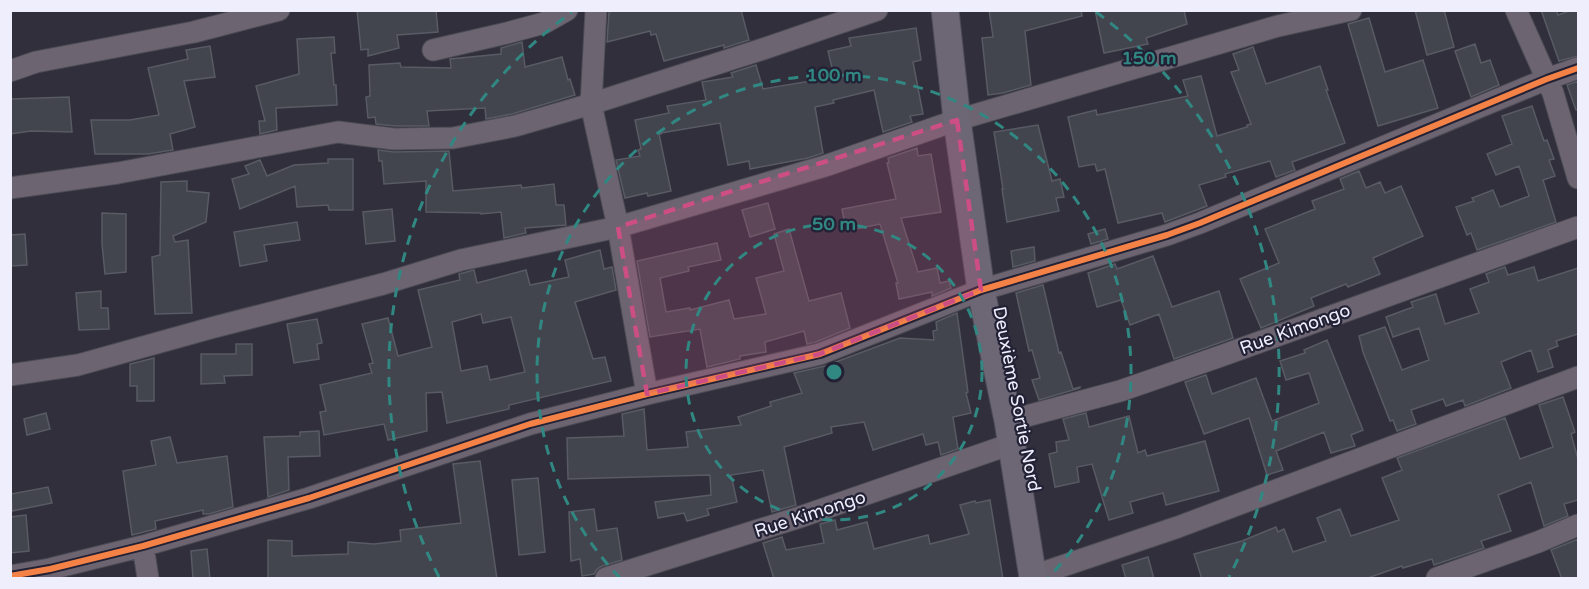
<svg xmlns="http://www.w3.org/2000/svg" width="1589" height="589" viewBox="0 0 1589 589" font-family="'Varela Round',sans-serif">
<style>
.building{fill:#43454e;stroke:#585a64;stroke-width:1.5;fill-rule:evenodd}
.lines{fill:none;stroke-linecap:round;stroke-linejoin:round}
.minor-casing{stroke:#4c4b55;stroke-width:23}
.major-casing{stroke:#4c4b55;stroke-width:29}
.minor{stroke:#6c6571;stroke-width:21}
.major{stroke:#6c6675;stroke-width:27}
.cycleway-casing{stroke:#232135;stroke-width:10}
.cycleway{stroke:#f48246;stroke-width:6}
.marked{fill:#cd4e84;fill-opacity:0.2;stroke:#cd4e84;stroke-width:4.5;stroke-dasharray:12 8;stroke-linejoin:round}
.ring{fill:none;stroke:#318883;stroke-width:3;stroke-dasharray:10 8}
.labels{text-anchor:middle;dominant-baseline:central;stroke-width:4.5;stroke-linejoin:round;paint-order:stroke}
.street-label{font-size:18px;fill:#efeefd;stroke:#232135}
.centre{fill:#318883;stroke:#232135;stroke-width:3}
.ring-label{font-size:18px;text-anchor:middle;font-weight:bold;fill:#318883;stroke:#232135;stroke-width:4.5;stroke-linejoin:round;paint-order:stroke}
</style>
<rect width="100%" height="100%" fill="#302f3b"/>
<!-- building -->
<path class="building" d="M357,10H436L438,32L397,35L399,48L368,56V49L361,50Z
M616,10H741L749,40L724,48V45L664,61L656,34L651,35L650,31L607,42L609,12Z
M989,10H1081L1082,16L1025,31L1031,85L1003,93L988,95L982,38L993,37Z
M1095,10H1184L1187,24L1146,38L1148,44L1104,53Z
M1415,10H1444L1454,47L1427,55Z
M1541,10H1556L1558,15L1572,10H1578V56L1559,61Z
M1369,18L1385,72L1423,60L1438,108L1378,126L1348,24Z
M916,28L921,60L913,62L923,114L910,116L912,122L883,132L874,90L833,100L834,103L815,107L823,153L808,158L750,169L749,161L728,165L720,123L661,133V134H659L671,191L648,196L647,193L625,198L616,160L640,156L638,150L641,149L635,120L669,113L667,106L706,100L702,82L733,77L731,73L756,65L763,89L811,81L810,77L833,72L828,51L851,46L849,38Z
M334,37L335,53H331L334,85H336L337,105L276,108L277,130L260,134L259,121H265L256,86L299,74L297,39Z
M522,42L525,67L562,57L568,80L570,79L575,95L512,114L486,119L485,108L427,111L429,126H395L376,124L375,117L368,118L366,97L370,96L369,65L400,63L401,67L451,68L450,59L501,54V48Z
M1475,44L1481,63L1490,60L1499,85L1471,97L1455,51Z
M210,46L215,77L184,81L195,127L170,134L173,150L148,154H95L91,120H130L159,115L148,68L188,59L186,50Z
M1253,47L1266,84L1320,66L1328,90H1326L1345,143L1292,162L1295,170L1276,177L1270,161L1225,174L1226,177L1199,185L1207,206L1165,222L1162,213L1118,223L1105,169L1097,171L1095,164L1079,167L1068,117L1096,110L1097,115L1188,96L1183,80L1201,76L1217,136L1247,127V125L1251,124L1231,72L1239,70L1233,54Z
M1578,81V110H1576L1567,85Z
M69,97L72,132L31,131L10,134V99Z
M1532,106L1544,141L1547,140L1554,159L1549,160L1555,176L1543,180L1556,222L1477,250L1471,233L1467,235L1456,207L1474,201L1472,198L1493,190L1500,207L1529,196L1519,166L1496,175L1487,154L1512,144L1502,116Z
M1038,125L1052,181L1060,179L1064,197L1056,198L1059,211L1007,222L1002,189H1003L994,132Z
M917,148L918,156L931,154L941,212L901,218L918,272L937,268L940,283L949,281L951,288L932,296V292L899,299L896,283H898L880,224L846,231L842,209L896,199L887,163H889L888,158Z
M378,150L394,152L449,151L453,191L521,185L522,188L554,184L556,205H564L566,225L525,228L526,233L504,238L501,212L481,214V213L426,212V181L384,184L382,161H379Z
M328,159H353V210H329L328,205L297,207L295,186L240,209L232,179L249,174L245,166L260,160L267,176L294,165L328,163Z
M1359,171L1366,188L1380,182L1385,193L1401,186L1423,236L1373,258L1380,274L1348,287L1346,284L1311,298L1314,306L1261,328L1240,279L1279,263L1265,229L1315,209L1312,201L1344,189L1340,179Z
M187,181V191L209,193L206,222L173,236L175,242L188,240L192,313L155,314L152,257L160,255L161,182Z
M768,203L775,229L750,237L742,210Z
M392,209L395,241L366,244L363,212Z
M102,213L126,214V272L105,274L102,244Z
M297,222L300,240L264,245L267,261L240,266L234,232Z
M789,229L809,301L841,293L850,328L816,342L807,344L804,331L765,342L766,352L740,356V359L707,367L700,329L650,337L637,261L717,243L721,260L688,267L689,271L660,278L666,312L690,308V310L729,300L734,319L766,314L756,278L784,271L774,234Z
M1105,229L1108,239L1091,244L1088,234Z
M25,234L27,265L10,266V235Z
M1034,247L1035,261L1013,267L1011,251Z
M600,250L604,269L612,267L616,290L575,302L593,359L605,357L611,381L509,405V409L447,423L442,392L426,393L427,431L388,440L384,424L324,435L320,412L326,411L320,385L372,373L369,364L373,363L362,324L388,318L398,356L432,347L418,290L460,280L459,274L474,270L477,283L526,270L530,285L569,277L565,260ZM481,314L483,323L511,317L525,372L490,380L487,366L461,371L452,322Z
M1153,256L1172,307L1219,291L1233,338L1174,359L1159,314L1130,325L1121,300L1097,307L1088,273L1115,264L1117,269Z
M1505,267L1508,275L1534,267L1538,281L1578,268V334L1556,341L1558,346L1548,350L1553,367L1538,372L1531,350L1501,362L1511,388L1465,406L1463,400L1446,406L1443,399L1411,410L1416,424L1397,431L1393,420L1390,421L1363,352L1359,336L1385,327L1402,370L1429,360L1419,328L1393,337L1386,317L1413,307L1411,302L1436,294L1445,324L1479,313L1470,289L1489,282L1486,274Z
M1043,285L1059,353L1061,352L1073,389L1080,387V388L1039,400L1032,380L1040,378L1032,350L1029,351L1016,293Z
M101,291V308H108L109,329L79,330L76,293Z
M957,313L968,392L966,393L971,413L953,417L958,449L941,455L938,442L926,445L923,434L873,450L864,422L831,427L832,433L784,447L796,505L772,512L763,470L731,475L737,502L707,509L709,515L687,521L684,513L658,518L655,502L711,495L710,475L568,479L567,438L624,436L622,414L644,409L647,450L688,447L686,432L741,425L738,417L771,406L770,402L802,393L794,373L825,366L900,338L934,340L933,331L937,330L936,322Z
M317,319L322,343L317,344L319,359L294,363L287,324Z
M1327,340L1363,430L1351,435L1355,446L1331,453L1324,432L1276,451L1283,470L1267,475L1249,418L1204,434L1185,382L1206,375L1212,394L1256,378L1272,421L1319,403L1309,373L1286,380L1280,361L1305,353L1304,350Z
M236,344H252V375L224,376L225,383L201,384V354H236Z
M154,358V401H137V386H130V364Z
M1563,397L1575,432L1571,434L1578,459V500L1564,504L1568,516L1544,526L1531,482L1498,495L1511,531L1481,541L1484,548L1434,565L1432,559L1403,568L1402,566L1365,579H1202L1194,554L1242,541L1276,527L1278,532L1284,529L1293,552L1326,541L1317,518L1340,509L1351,536L1399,520L1382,478L1402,470L1397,458L1505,418L1520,459L1553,447L1539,405Z
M46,413L50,429L27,435L24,419Z
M1086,413L1089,427L1129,416L1138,453L1145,450L1147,456L1205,441L1219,491L1166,505L1163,493L1130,502L1133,513L1109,520L1092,464L1077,467L1079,482L1055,487L1049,454L1057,452L1056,442L1069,440L1063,419Z
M319,431L320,456L288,457L289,490L268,497L264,437L300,436V432Z
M170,437L177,463L227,456L233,507L209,514H203V510L155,521L156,529L132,535L123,471L156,465L151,441Z
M480,461L497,579H268V540L292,541V556L348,554V542L374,544L401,541L400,530L461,523L453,464Z
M538,478L545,552L519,555L512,480Z
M48,487L52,503L12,511L11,494Z
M990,500L1003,579H774L763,543L782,537L786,550L824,543L820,524L835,520L837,530L867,522L874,549L928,535L930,544L969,534L960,505L975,501L976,503Z
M594,509L597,531L617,528L622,560L602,566L597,569L594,574L582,576L580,559L571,561L569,512Z
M26,515L29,551L10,553V517Z
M1578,539V579H1562L1551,550Z
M207,549L210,579H193L191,551Z
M1148,557L1154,579H1126L1122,565Z"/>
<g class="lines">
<defs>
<path id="minor" d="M596,10L591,104L618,227L647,394
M1516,10L1553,93L1578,178
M433,50L507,33L544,23L567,10
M10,71L36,62L194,32L279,10
M10,188L118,173L338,132L394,139L453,138L515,126L591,104L763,49L877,10
M10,375L78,365L211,328L383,284L461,260L618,227L825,166L957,120L1278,26L1351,10
M1008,421L1120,391L1221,356L1578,227
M143,546L148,578
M10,576L50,569L143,546L309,498L530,424L647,394L820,354L981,290L1167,235L1200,223L1547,79L1578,68
M1033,576L1178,527L1578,377
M606,578L800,517L1011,444
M1437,578L1538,542L1578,525"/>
<path id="major" d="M945,10L957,120L981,290L1008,421L1033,578"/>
</defs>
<!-- minor casing -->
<use href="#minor" class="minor-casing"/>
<!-- major casing -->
<use href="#major" class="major-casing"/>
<!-- minor -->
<use href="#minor" class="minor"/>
<!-- major -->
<use href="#major" class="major"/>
<defs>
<path id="cycleway" d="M10,576L50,569L143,546L309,498L530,424L647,394L820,354L981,290L1167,235L1200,223L1547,79L1578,68"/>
</defs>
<!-- cycleway casing -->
<use href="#cycleway" class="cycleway-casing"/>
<!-- cycleway -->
<use href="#cycleway" class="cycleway"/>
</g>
<!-- marked area -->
<path class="marked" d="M957,120L981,290L820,354L647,394L618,227Z"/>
<!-- distance rings -->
<g class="ring">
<circle cx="834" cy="372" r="148"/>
<path d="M620 578A297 297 0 1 1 1048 578"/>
<path d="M439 577A445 445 0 0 1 572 12M1096 12A445 445 0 0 1 1229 577"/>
</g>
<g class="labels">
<!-- street labels -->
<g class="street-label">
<text transform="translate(1295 329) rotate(-20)">Rue Kimongo</text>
<text transform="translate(1017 399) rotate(79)">Deuxième Sortie Nord</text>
<text transform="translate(810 514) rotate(-18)">Rue Kimongo</text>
</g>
</g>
<circle cx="834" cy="372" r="9" class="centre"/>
<g class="ring-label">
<text x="1149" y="64">150 m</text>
<text x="834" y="81">100 m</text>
<text x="834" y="230">50 m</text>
</g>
<!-- border -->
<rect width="1589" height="589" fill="none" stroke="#efeefd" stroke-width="24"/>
</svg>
